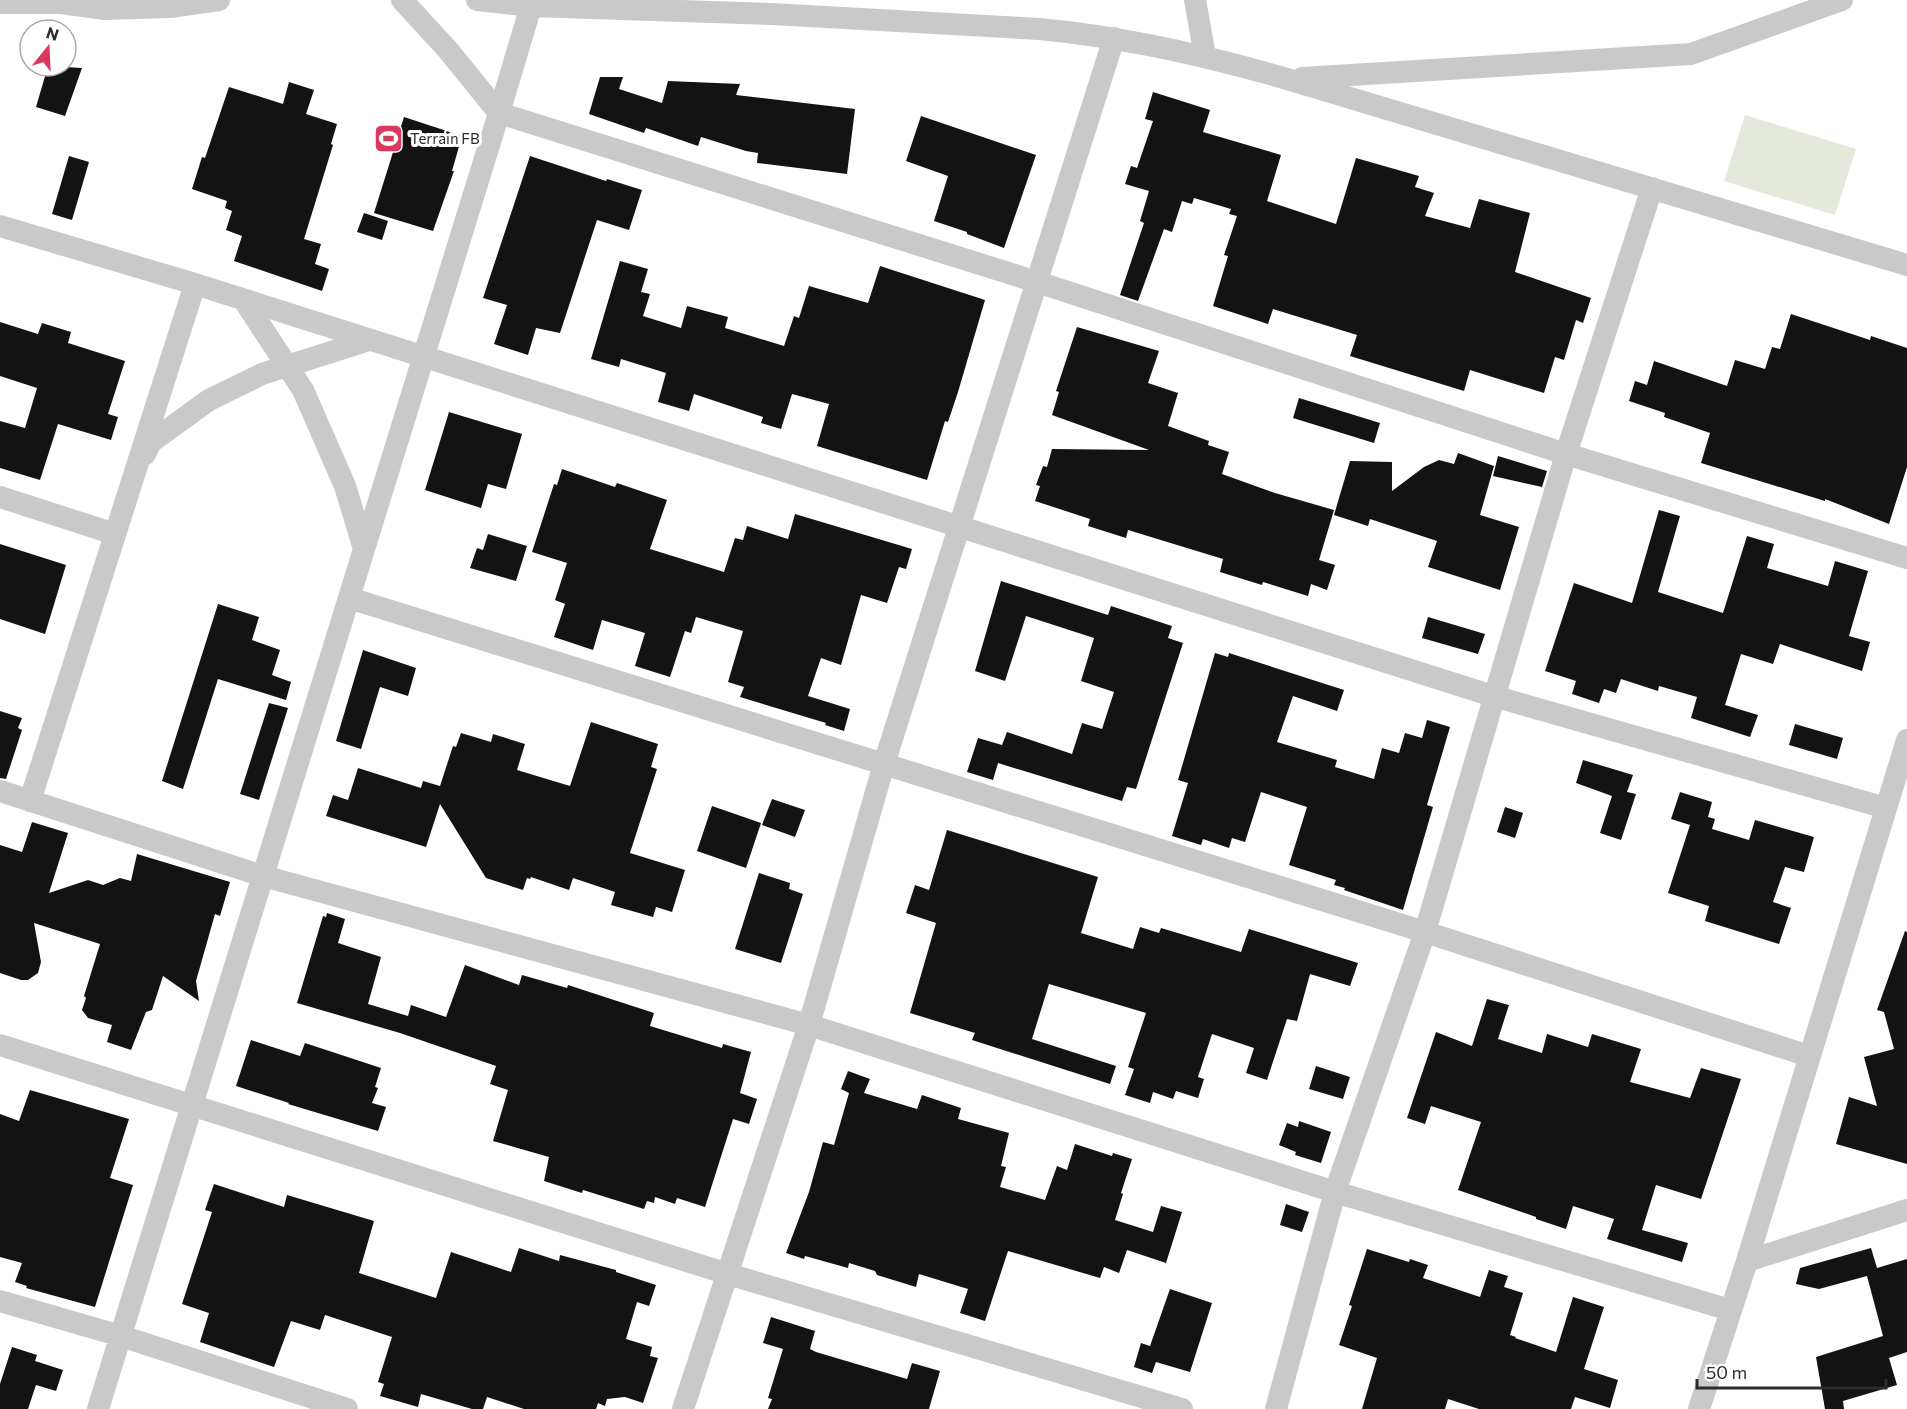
<svg xmlns="http://www.w3.org/2000/svg" width="1907" height="1409" viewBox="0 0 1907 1409" font-family="Commissioner,sans-serif">
<style>
.green{fill:#e5e9da}
.building{fill:#131313}
.lines{fill:none;stroke-linecap:round;stroke-linejoin:round}
.minor{stroke:#c9c9c9;stroke-width:22}
.labels{text-anchor:middle;dominant-baseline:central;stroke-width:6;stroke-linejoin:round;paint-order:stroke}
.poi-label{font-size:15px;fill:#2c2c2c;stroke:#fff;text-anchor:start}
</style>
<rect width="100%" height="100%" fill="#fff"/>
<!-- green -->
<path class="green" d="M1745,115L1856,149L1835,215L1724,181Z"/>
<!-- building -->
<path class="building" d="M48,66L82,68L65,116L36,107Z
M600,77H623L619,89L662,103L668,81L740,84L736,95L855,109L847,174L757,163L758,153L746,151L701,137L698,146L646,128L644,133L589,114Z
M289,82L314,90L306,114L337,124L331,144L333,145L304,239L321,244L315,264L329,269L322,291L234,261L242,236L226,230L232,211L225,208L227,201L192,189L202,157L205,158L229,87L283,104Z
M1153,92L1210,110L1203,132L1281,155L1267,201L1336,224L1356,158L1419,176L1415,187L1434,193L1425,216L1470,228L1479,199L1530,213L1515,272L1591,298L1583,323L1576,320L1564,360L1555,357L1544,393L1470,370L1464,391L1350,356L1357,335L1273,309L1268,324L1213,306L1228,256L1224,255L1237,216L1229,214L1231,209L1194,198L1192,204L1182,201L1172,232L1164,229L1138,301L1120,295L1144,223L1140,221L1149,191L1125,184L1131,166L1137,168L1153,121L1145,119Z
M921,116L1036,155L1004,248L967,234V232L934,221L948,176L906,161Z
M404,117L462,136L452,171H454L433,231L374,213Z
M69,156L89,162L72,220L52,214Z
M530,156L606,181L607,179L642,190L629,230L597,220L560,333L536,328L528,355L494,344L507,305L483,298Z
M364,213L388,221L382,240L357,232Z
M620,261L648,269L641,292L650,294L643,316L681,328L687,306L728,317L725,328L784,346L794,316L799,318L809,286L868,303L880,266L985,300L958,392L948,422L945,421L927,480L817,446L829,404L792,394L781,429L761,423L763,417L694,394L689,411L658,402L666,373L621,359L619,367L591,359Z
M1791,314L1870,340L1871,336L1907,348V467L1889,524L1825,499V501L1701,463L1710,433L1664,417L1665,413L1629,401L1635,381L1647,385L1654,361L1727,386L1735,360L1765,369L1772,347L1780,349Z
M0,322L38,334L42,323L71,332L68,343L125,361L108,414L118,417L111,440L58,424L40,480L0,468V421L25,428L37,388L0,376Z
M1077,327L1159,351L1148,383L1178,393L1168,426L1209,441L1208,445L1229,452L1222,474L1275,493L1334,510L1319,560L1335,565L1327,590L1311,584L1308,596L1263,582L1262,585L1220,572L1223,559L1128,530L1126,538L1088,526L1090,519L1035,501L1040,486L1036,485L1043,466L1047,467L1052,449L1149,450L1052,415L1059,392L1056,391Z
M1299,398L1380,423L1374,443L1293,418Z
M449,412L522,434L506,489L488,484L481,508L425,490Z
M1458,453L1494,466L1480,515L1519,527L1500,590L1428,567L1437,541L1370,519L1368,526L1334,515L1350,461L1392,462V491L1424,467L1439,460L1454,464Z
M1498,456L1547,471L1542,487L1493,476Z
M562,469L615,487L617,483L667,500L650,549L724,572L735,538L743,540L747,526L788,539L795,514L912,549L906,569L899,567L887,603L861,595L841,665L821,658L808,696L850,709L844,731L825,725L826,723L740,697L744,687L728,682L743,631L696,617L691,633L685,631L670,677L635,666L645,633L602,620L593,650L554,637L565,604L555,600L567,563L532,552L554,484L557,485Z
M1659,510L1680,516L1658,592L1723,613L1747,536L1774,544L1767,568L1828,586L1835,561L1868,571L1849,636L1870,642L1862,671L1780,644L1773,664L1741,654L1725,705L1758,715L1750,737L1691,718L1697,697L1659,686L1658,691L1621,679L1616,693L1604,689L1599,703L1572,694L1576,681L1545,671L1574,583L1632,603Z
M488,534L527,546L516,581L470,568L477,548L483,550Z
M0,544L66,565L45,634L0,619Z
M1001,581L1108,615L1111,606L1172,626L1168,638L1183,643L1136,789L1127,787L1122,801L998,763L993,780L967,772L978,738L1002,745L1007,732L1072,754L1082,723L1102,729L1114,692L1081,681L1094,638L1026,616L1005,681L975,671Z
M218,604L259,617L252,640L280,650L272,675L291,682L286,700L218,679L183,789L162,781Z
M1428,617L1485,634L1478,654L1422,638Z
M363,650L416,668L408,696L380,687L361,749L336,741Z
M1215,653L1228,657L1229,653L1344,690L1337,711L1293,696L1277,742L1337,760L1335,767L1374,779L1382,748L1399,753L1405,733L1422,738L1427,720L1450,727L1427,805L1433,807L1403,910L1344,890L1345,888L1334,885L1336,880L1289,865L1307,807L1261,792L1245,842L1232,838L1229,848L1203,839L1201,845L1172,836L1188,783L1178,780Z
M269,703L288,708L259,800L240,794Z
M0,711L22,718L18,728L22,730L6,779L0,778Z
M591,722L658,744L651,767L657,769L630,853L685,870L672,912L656,907L653,917L611,905L615,892L573,878L569,890L531,877L530,879L527,878L523,890L486,878L440,804L426,847L326,816L333,795L348,800L358,768L421,788L423,781L440,786L453,746L456,747L461,733L491,742L493,734L525,744L517,770L570,786Z
M1795,724L1843,738L1837,759L1789,745Z
M1583,760L1633,775L1627,792L1636,794L1621,840L1600,833L1612,796L1576,783Z
M1680,792L1712,802L1708,817L1715,819L1712,829L1749,840L1755,820L1814,837L1804,872L1785,867L1773,902L1791,908L1779,944L1705,921L1709,906L1668,893L1690,825L1671,819Z
M772,799L805,810L795,837L762,825Z
M712,806L761,823L746,868L697,851Z
M1505,807L1523,813L1515,838L1497,832Z
M32,822L68,833L49,893L88,880L103,885L120,878L131,881L137,854L230,882L220,916L215,914L196,981L199,1001L163,976L152,1010L146,1012L131,1050L107,1042L112,1025L88,1018L82,1010L86,998L84,996L100,944L34,923L41,962L38,973L28,980H21L0,973V845L22,852Z
M947,830L1098,877L1081,933L1133,949L1140,927L1159,933L1161,928L1241,952L1249,929L1358,963L1350,986L1310,974L1297,1021L1287,1019L1267,1080L1246,1073L1254,1048L1212,1034L1198,1077L1204,1079L1198,1098L1176,1091L1173,1099L1153,1092L1150,1103L1125,1095L1134,1069L1128,1067L1146,1013L1049,984L1032,1039L1116,1066L1110,1084L972,1040L975,1033L910,1013L936,923L906,913L915,885L929,890Z
M759,873L790,883L789,889L803,894L781,963L735,949Z
M327,913L345,919L338,943L381,957L368,1004L408,1016L411,1005L446,1017L465,965L519,985L522,975L567,988L568,985L654,1013L650,1026L722,1048L723,1044L751,1052L740,1093L757,1099L749,1124L733,1119L705,1207L677,1198L675,1204L655,1197L654,1203L647,1201L644,1209L583,1190L582,1193L544,1181L549,1157L493,1141L508,1090L490,1084L496,1066L400,1033L297,1003L323,916L326,917Z
M1905,931L1907,932V1164L1836,1144L1849,1097L1877,1106L1864,1057L1894,1049L1884,1012L1877,1010Z
M1487,999L1509,1005L1498,1039L1542,1053L1547,1034L1588,1047L1592,1034L1641,1049L1630,1082L1690,1098L1701,1068L1741,1079L1701,1199L1656,1185L1642,1230L1688,1243L1682,1262L1607,1239L1614,1219L1573,1206L1566,1229L1536,1219V1217L1458,1190L1481,1122L1431,1106L1425,1124L1407,1118L1436,1032L1472,1046Z
M251,1040L300,1056L305,1043L381,1068L375,1087L378,1088L372,1103L386,1107L378,1131L288,1104L289,1103L236,1086Z
M1316,1066L1350,1077L1343,1099L1309,1089Z
M848,1071L870,1079L864,1093L917,1109L922,1095L961,1108L958,1119L1009,1133L1001,1166L1006,1167L1000,1187L1045,1200L1057,1166L1067,1170L1075,1144L1112,1156L1113,1153L1132,1159L1121,1193L1123,1194L1115,1220L1153,1232L1161,1206L1182,1212L1166,1263L1127,1250L1119,1273L1104,1267L1100,1278L1008,1251L985,1321L960,1313L968,1289L919,1274L916,1287L877,1275L875,1271L849,1263L848,1268L805,1256L804,1259L786,1253L809,1192L823,1142L834,1145L849,1093L841,1089Z
M30,1090L129,1119L110,1178L133,1185L95,1307L26,1288L27,1286L15,1282L22,1263L0,1257V1114L19,1121Z
M1299,1121L1331,1132L1321,1163L1295,1155L1296,1152L1279,1145L1287,1123L1298,1127Z
M214,1184L284,1207L287,1195L374,1221L359,1273L436,1298L451,1252L511,1272L519,1248L559,1261L560,1255L616,1270V1272L656,1285L649,1306L637,1302L626,1339L652,1347L650,1356L658,1358L643,1403L625,1397L607,1399L605,1406L598,1403L596,1409H524L487,1397L483,1409H472L421,1394L418,1407L380,1396L384,1384L378,1382L392,1337L325,1315L320,1330L291,1321L274,1367L200,1342L209,1313L182,1304L212,1212L205,1210Z
M1286,1204L1309,1212L1302,1232L1280,1225Z
M1871,1248L1877,1268L1907,1259V1352L1889,1358L1897,1385L1843,1401L1844,1409H1825L1816,1357L1883,1336L1867,1276L1819,1289L1796,1284L1800,1268Z
M1367,1249L1409,1262L1410,1259L1428,1265L1423,1278L1480,1297L1489,1270L1508,1276L1504,1287L1523,1293L1510,1335L1516,1337L1515,1338L1556,1352L1573,1297L1604,1307L1584,1369L1618,1380L1610,1408L1575,1397L1571,1409H1479L1448,1399L1445,1409H1362L1377,1358L1339,1345L1352,1306L1349,1305Z
M1170,1289L1212,1303L1190,1372L1156,1362L1152,1373L1134,1367L1141,1343L1150,1346Z
M771,1317L815,1331L810,1349L816,1352L907,1379L912,1363L940,1371L929,1409H768L772,1399L768,1398L783,1349L763,1343Z
M12,1347L37,1355L35,1361L63,1370L56,1391L36,1385L28,1409H0V1384Z"/>
<g class="lines">
<!-- minor -->
<path class="minor" d="M402,0L448,50L499,113L1037,282L1566,454L1907,558
M477,0L531,6L772,14L1039,29C1124,37 1205,55 1287,79L1907,265
M1195,0L1205,56
M0,3H61L105,9L170,7L219,0
M1302,78L1691,54L1842,0
M0,226L195,284L1493,696L1886,808
M243,299L303,390L345,486L364,549
M145,454L151,442L209,400L262,374L369,340
M0,497L115,534
M349,598L1425,932L1809,1056
M0,791L263,876L809,1025L1335,1192L1730,1310
M30,801L195,284
M0,1045L728,1274L1182,1409
M1747,1261L1907,1210
M0,1301L121,1336L347,1409
M98,1409L499,113L531,6L530,0
M683,1409L809,1025L884,764L1114,38
M1276,1409L1335,1192L1425,932L1566,454L1652,188
M1699,1409L1747,1261L1907,740"/>
</g>
<!-- icons -->
<defs>
<symbol id="stadium-square" viewBox="-11 -11 22 22"><rect x="-9" y="-9" width="18" height="18" rx="4" fill="#d9395e" stroke="#fff"/><path d="M0-5a6.5 5 0 1 0 0 10a6.5 5 0 1 0 0-10ZM-3.5-1.8h7v3.6h-7Z" fill="#fff"/></symbol>
</defs>
<g fill-rule="evenodd">
<use href="#stadium-square" x="372" y="122" width="33" height="33"/>
</g>
<g class="labels">
<!-- poi labels -->
<g class="poi-label">
<text x="410" y="138">Terrain FB</text>
</g>
</g>
<!-- north arrow -->
<g transform="translate(48 48) rotate(18)"><circle r="28" fill="#ffffff" stroke="#ababab" stroke-width="1.5"/>
<path d="M0-4.5L10 22L0 15L-10 22Z" fill="#d9395e"/>
<text y="-9" font-size="16" font-weight="bold" text-anchor="middle" fill="#2c2c2c">N</text>
</g>
<!-- scale -->
<path d="M1697 1379v9h189v-9" fill="none" stroke="#2c2c2c" stroke-width="3"/>
<text x="1706" y="1379" font-size="18" fill="#2c2c2c" stroke="#ffffff" stroke-width="4.5" paint-order="stroke">50 m</text>
</svg>
